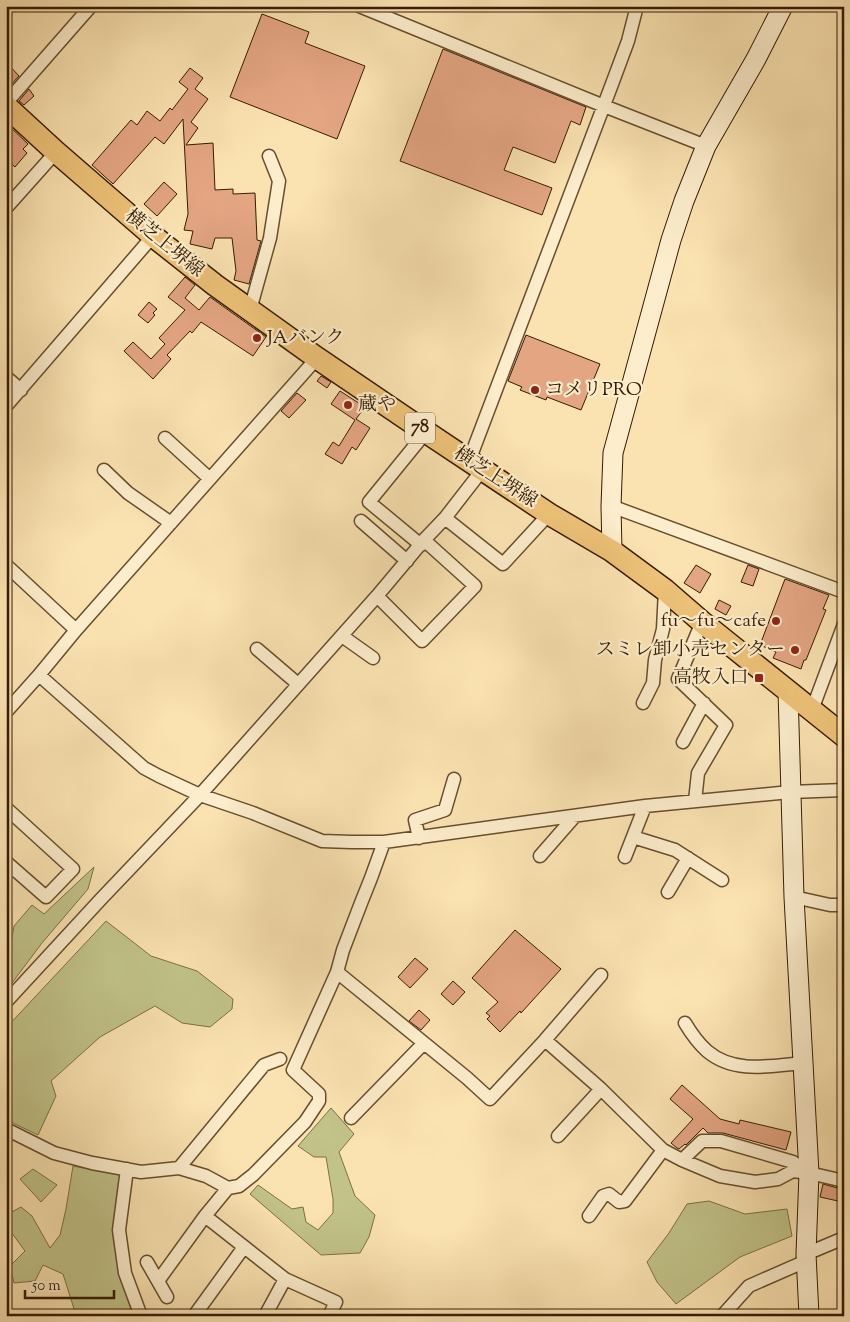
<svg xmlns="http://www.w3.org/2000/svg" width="850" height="1322" viewBox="0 0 850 1322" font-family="'Sorts Mill Goudy','Noto Serif JP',serif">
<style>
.green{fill:#c1c389;stroke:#7c7046}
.building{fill:#e4a583;stroke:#361c03}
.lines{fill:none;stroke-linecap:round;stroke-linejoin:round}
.street-casing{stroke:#674e2e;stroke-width:15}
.secondary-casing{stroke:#361c03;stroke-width:21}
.primary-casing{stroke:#361c03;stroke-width:24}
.street{stroke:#fcedcc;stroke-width:12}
.secondary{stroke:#fcedcc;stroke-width:19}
.primary{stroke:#eec278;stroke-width:21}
.poi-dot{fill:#8f2418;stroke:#fcedcc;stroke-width:2}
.labels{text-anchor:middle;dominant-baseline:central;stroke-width:4.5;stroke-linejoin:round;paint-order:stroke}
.shield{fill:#fcedcc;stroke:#715b3f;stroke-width:1}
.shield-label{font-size:18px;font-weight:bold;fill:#361c03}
.street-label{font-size:19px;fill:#361c03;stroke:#fcedcc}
.poi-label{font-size:19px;fill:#361c03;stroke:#fcedcc;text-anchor:start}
</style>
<rect width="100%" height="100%" fill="#fbe3b1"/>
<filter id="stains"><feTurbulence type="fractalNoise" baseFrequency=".004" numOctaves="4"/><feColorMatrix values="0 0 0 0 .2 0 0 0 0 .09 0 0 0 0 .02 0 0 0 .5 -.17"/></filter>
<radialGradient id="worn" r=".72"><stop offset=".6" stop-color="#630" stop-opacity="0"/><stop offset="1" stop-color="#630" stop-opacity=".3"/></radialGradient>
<!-- green -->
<path class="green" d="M94,867L88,889L42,943L6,991V955L10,949L14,926L32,905L44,914Z
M106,921L151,956L197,971L233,999L232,1009L210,1027L182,1023L155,1006L100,1037L51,1081L56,1096L38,1135L13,1123L6,1114V1028Z
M331,1108L354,1134L339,1152L355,1196L375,1215L369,1237L360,1253L321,1255L250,1194L258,1185L292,1209L303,1207L306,1222L318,1230L333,1213V1199L326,1157H314L298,1146Z
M73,1166L120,1175L114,1234L127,1296L133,1316H82L75,1312L63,1274L43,1265L35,1281L14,1283L10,1266L25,1251L6,1225V1215L21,1207L32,1216L50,1248L60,1235L66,1209Z
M33,1169L57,1185L41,1202L20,1179Z
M709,1201L745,1214L787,1209L792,1236L740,1257L676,1304L657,1282L647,1262L669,1233L687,1204Z"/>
<!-- building -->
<path class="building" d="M262,14L309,32L305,43L365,66L337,139L230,97Z
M443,49L586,107L580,125L571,121L555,163L513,147L504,170L552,188L542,215L400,161Z
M6,62L19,76L6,90Z
M190,68L203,78L195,89L208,99L191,122L198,128L186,145L213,143L215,190L233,189V194L255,193L257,240L261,241L249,284L234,280L236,271L232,238H215L212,249L190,244L193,231L184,230L188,214L183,119L164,144L155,137L113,184L92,165L131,120L137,125L147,111L160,121L170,108L172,110L188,89L179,82Z
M29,89L34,96L24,105L19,101Z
M6,123L28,144L23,149L27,153L15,167L6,159Z
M164,182L177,194L157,216L144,204Z
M185,277L195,285L185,298L199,310L210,297L266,337L253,356L201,322L192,333L190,331L167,355L171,359L153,379L124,351L133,342L151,359L165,344L159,338L185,310L168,297Z
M149,302L157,309L153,313L155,315L148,323L138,315Z
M526,335L600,364L581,410L547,397L546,400L520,390L522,387L508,381Z
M321,376L331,382L327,388L317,381Z
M340,391L365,407L356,419L370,428L356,450L352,447L342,464L325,454L333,442L339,446L355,420L331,404Z
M297,393L306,400L289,418L281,411Z
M696,565L711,574L700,593L684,583Z
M748,565L759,569L753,586L741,582Z
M785,579L829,595L823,609L826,610L806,660H804L801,669L773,658L776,652L760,645Z
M719,600L731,606L726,615L715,609Z
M515,930L561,969L521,1013L520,1011L500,1032L487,1019L490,1016L486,1013L498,1002L472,978Z
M415,958L428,969L410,988L398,977Z
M453,981L465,992L453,1005L441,994Z
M419,1010L430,1020L421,1030L409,1021Z
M682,1085L720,1119L739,1124L740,1120L791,1132L786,1150L723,1133H708L703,1128L686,1145L685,1144L679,1149L677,1148L671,1143L693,1119L670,1099Z
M823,1184L841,1189L838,1201L820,1197Z"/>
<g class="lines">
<defs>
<path id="street" d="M359,6L604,106L706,146
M6,103L91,6
M6,208L56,152
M250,310L270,238L279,181L269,156
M6,377L21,390
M6,406L153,236
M165,438L210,479
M469,461L612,84L628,41L637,6
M104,470L128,493L171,523
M611,506L844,592
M445,518L503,564L549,514
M361,521L407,561
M421,545L369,502L426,432
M6,565L76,630
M377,596L422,641L475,586L424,540
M342,636L373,658
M257,649L298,684
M39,675L144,768L159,776L200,795L253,813L322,841L351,842H384L645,806L790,792L844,790
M643,703L653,683L655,660L663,629L665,590
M812,710L844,624
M6,712L39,675L76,630L317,358
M683,742L704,703
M695,801L698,773L726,725L678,679L702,622
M6,808L73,869L46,897L6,862
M633,837L675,850L722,880
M419,838L415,820L445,810L454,779
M540,856L575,816
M625,857L645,806
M668,892L688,858
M794,897L830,905H844
M337,972L467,1078L490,1099L545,1040L601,975
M6,1002L101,899L200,795L377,596L424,540L445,518L483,469
M685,1023C691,1033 698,1043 707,1051C734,1074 770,1066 803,1063
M545,1040L601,1089L663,1150L682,1160L720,1176L755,1182L778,1179L793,1171L809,1173L844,1181
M351,1118L424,1043
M6,1129L54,1153L92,1163L141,1172L179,1168L206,1176L228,1188L239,1186L253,1175L305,1122L319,1101V1094L293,1070L337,972L343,950L361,903L371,878L384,842
M558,1136L601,1089
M682,1160L702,1141H721L793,1162L807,1171
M179,1168L264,1065L280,1059
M127,1169L119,1230L125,1273L141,1316
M228,1188L205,1216L285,1279L336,1302L329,1316
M589,1216L603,1196L609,1194L619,1202L625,1201L663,1150
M806,1254L844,1238
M147,1262L167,1297
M158,1281L205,1216
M194,1316L244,1247
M265,1316L285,1279
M722,1316L749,1286L806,1261"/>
<path id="secondary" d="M612,551L611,506L613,453L671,240L684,201L706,146L756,59L783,6
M788,691L794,897L809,1173L806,1254L809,1316"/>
<path id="primary" d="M6,106L56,152L153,236L215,285L317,358L426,432L549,514L612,551L665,590L702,622L844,736"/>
</defs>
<!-- street casing -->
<use href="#street" class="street-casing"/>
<!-- secondary casing -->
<use href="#secondary" class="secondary-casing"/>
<!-- primary casing -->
<use href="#primary" class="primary-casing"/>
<!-- street -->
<use href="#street" class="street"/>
<!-- secondary -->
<use href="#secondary" class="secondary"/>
<!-- primary -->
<use href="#primary" class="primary"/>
</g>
<!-- markers -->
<g class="poi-dot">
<circle cx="257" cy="338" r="5"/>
<circle cx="535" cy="390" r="5"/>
<circle cx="348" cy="405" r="5"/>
<circle cx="776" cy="621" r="5"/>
<circle cx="795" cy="650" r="5"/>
<rect x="754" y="673" width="10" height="10" rx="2.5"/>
</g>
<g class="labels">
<!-- shield labels -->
<rect class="shield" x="405" y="412.5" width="30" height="31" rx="4"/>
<g class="shield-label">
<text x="420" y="428">78</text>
</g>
<!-- street labels -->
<g class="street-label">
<text transform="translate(164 244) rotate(39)">横芝上堺線</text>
<text transform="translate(495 478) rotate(33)">横芝上堺線</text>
</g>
<!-- poi labels -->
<g class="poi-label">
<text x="267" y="338">JAバンク</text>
<text x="545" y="390">コメリPRO</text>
<text x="358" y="405">蔵や</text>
<text x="766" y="621" text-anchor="end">fu～fu～cafe</text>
<text x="785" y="650" text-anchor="end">スミレ卸小売センター</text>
<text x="749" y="678" text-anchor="end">高牧入口</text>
</g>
</g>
<!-- margin -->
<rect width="850" height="1322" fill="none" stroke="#fbe3b1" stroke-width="25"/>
<rect x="8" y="8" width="835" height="1307" fill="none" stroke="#361c03" stroke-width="2.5"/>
<rect x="12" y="12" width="825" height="1297" fill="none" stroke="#361c03"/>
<!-- scale -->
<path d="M25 1290v8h89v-8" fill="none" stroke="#361c03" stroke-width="2.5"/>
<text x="32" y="1290" font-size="15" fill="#361c03" stroke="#fcedcc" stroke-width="4" paint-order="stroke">50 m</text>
<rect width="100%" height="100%" filter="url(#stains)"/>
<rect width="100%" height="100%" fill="url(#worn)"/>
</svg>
